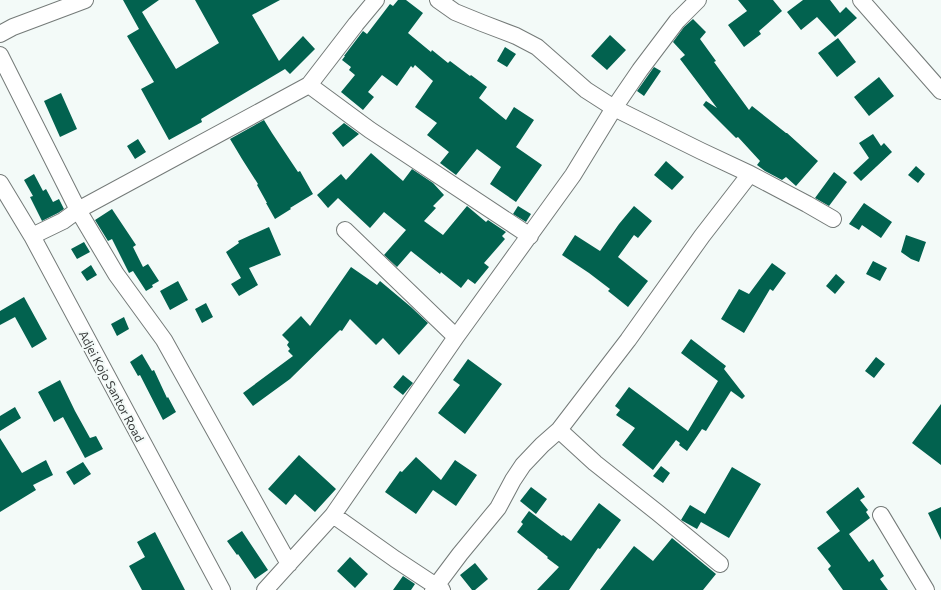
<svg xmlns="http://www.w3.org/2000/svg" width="941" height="590" viewBox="0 0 941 590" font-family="Commissioner,sans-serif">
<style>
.building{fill:#02624f}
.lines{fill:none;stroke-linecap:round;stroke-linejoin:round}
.minor-casing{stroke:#747a78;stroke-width:18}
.minor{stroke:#fff;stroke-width:16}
.labels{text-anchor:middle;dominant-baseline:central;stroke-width:4;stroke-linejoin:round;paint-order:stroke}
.street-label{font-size:12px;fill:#363838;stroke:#f3faf8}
</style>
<rect width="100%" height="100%" fill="#f3faf8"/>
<!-- building -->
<path class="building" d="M123,0H159L142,12L176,69L219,43L195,0H280L252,15L279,61L303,36L315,49L290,74L285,69L201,119L202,122L169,140L141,89L154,82L127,36L139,29Z
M398,0H406L423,13L408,33L431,52L432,50L448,63L450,61L470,76L471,75L487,87L479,98L506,120L514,107L534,120L516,147L542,165L516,202L490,184L501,167L477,149L456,175L440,163L449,152L427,135L437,123L415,107L433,81L415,65L413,68L411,66L397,86L382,75L368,92L374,97L363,110L341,92L355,75L349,70L351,67L342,60L345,56H344L363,31L367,34L390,4L393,6Z
M738,0H773L782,11L759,31L761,34L744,47L728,25L747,11Z
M803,0H830L840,13L846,7L857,18L835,37L817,17L801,30L787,12Z
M693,19L706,32L700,39L716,61L714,62L749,110L752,106L786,133H787L818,161L796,186L786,177L782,180L765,171L757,165L760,161L738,137L736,138L703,105L706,101L717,108L680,59L685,55L673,42L684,27Z
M610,35L626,50L607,70L591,56Z
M838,38L856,62L837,77L818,53Z
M505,47L516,54L507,67L497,61Z
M654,67L661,71L644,96L637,91Z
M879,77L894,96L869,116L854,97Z
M61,93L77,129L60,137L44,101Z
M264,120L272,133L298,172L300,171L313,194L290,208L291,209L275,219L266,203H267L257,185L258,184L242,159L230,139Z
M344,123L359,134L343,147L332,133Z
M873,134L881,146L884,143L892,152L861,181L853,173L869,158L859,143Z
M138,139L146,152L135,159L127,146Z
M371,153L403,181L412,169L433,183L444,195L433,206L436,208L424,221L443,235L467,206L486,222L488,220L506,232L502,236L505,239L484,263L489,267L475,284L468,279L461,288L441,272L440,274L411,251L397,267L384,255L406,230L384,212L370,228L338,198L328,208L317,195L341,174L346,180Z
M666,161L684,177L672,190L654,175Z
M916,166L925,174L918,183L908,175Z
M834,172L847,182L829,206L815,198Z
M34,174L43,191L46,189L53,202L59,199L64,209L58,213L42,221L30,197L33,196L24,180Z
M864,203L892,222L881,238L862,225L859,230L849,224Z
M518,206L531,214L526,222L513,214Z
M634,206L652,221L638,238L634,235L618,257L648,281L628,307L608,291L610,289L589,273L562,255L575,235L600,251L619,224Z
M112,209L136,245L133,247L143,267L148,264L159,281L152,285L153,287L146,291L133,271L129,273L112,239L108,241L95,220Z
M269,227L281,255L249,268L258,285L239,296L231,284L241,278L226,252L239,243L238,241Z
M906,235L926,242L919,262L911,259L901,252Z
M84,242L90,252L77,259L71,249Z
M873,261L887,268L880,281L866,274Z
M772,263L786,273L773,291L770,289L744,333L721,319L739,289L749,294Z
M91,265L97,275L87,281L81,272Z
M351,267L377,285L380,281L411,307L428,323L399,355L383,338L376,345L350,319L342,331L340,330L290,379L253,406L243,393L293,356L288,351L290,349L287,345L289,342L282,335L301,316L310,326Z
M836,274L845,282L835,294L826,286Z
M178,281L188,300L170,310L160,291Z
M24,297L47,339L32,348L15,317L0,325V311Z
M206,303L213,317L202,323L195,309Z
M124,317L129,329L117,336L111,324Z
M691,339L726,366L724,369L745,396L742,399L731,391L706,431L702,429L687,451L679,445L680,443L676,440L653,470L622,445L635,428L616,415L620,410L615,406L629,387L688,431L718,381L681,353Z
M142,354L152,371L154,370L167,398L168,397L176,412L163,420L140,375L138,376L130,362Z
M876,357L885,364L874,378L865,371Z
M468,359L502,384L465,434L438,413L460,385L453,380Z
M403,375L413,383L403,395L393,387Z
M60,380L75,411L90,438L96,436L103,449L85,458L63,417L54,422L38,392Z
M941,404V465L912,443Z
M15,407L21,418L0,431V416Z
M0,438L22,473L46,460L53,475L33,485L36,490L0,512Z
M299,455L336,489L315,512L295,494L286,505L268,489Z
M416,457L441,480L455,460L477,475L456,506L433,490L416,514L385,492L400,471L402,472Z
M83,462L91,474L74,485L66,472Z
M661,466L670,473L663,483L653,476Z
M732,467L761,484L729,538L701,522L697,529L681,520L690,505L705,514Z
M531,487L547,499L536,514L520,501Z
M858,487L865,497L860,500L868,510L866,512L870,518L849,534L869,562L873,559L884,576L880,579L888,590H843L828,569L831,566L817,548L840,531L826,512Z
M599,503L621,520L600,549L598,548L569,590H537L559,567L547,558L548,557L517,532L523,524L521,522L529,511L562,536L563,535L571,541Z
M941,507V540L928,513Z
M242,531L268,570L255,579L238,554L237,555L227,541Z
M155,532L185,590H142L129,566L145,557L137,542Z
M672,538L716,574L703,590H600L634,546L653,561Z
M350,557L368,574L355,588L337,571Z
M475,563L488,579L475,590H472L460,575Z
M403,576L415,584L411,590H393Z"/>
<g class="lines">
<defs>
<path id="minor" d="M438,0L455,12L482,23L516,36L537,47L586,90L614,108L701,151L750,174L807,204L833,219
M861,0L941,91
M0,34L13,27L85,0
M0,55L78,210L116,274L164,340L289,564
M309,85L370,130L530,236
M0,183L32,236L222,590
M345,230L456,337
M32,236L63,221L78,210L309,85L356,24L376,0
M559,430L628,340L702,236L750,174
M333,515L395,559L442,590
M881,515L926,590
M265,590L333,515L456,337L573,175L614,108L640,70L677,21L698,0
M433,590L460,554L498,508L513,480L523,465L542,445L559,430L595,463L658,513L720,564"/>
</defs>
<!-- minor casing -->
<use href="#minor" class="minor-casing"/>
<!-- minor -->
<use href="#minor" class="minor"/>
</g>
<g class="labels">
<!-- street labels -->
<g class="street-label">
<text transform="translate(112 386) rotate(62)">Adjei Kojo Santor Road</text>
</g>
</g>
</svg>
